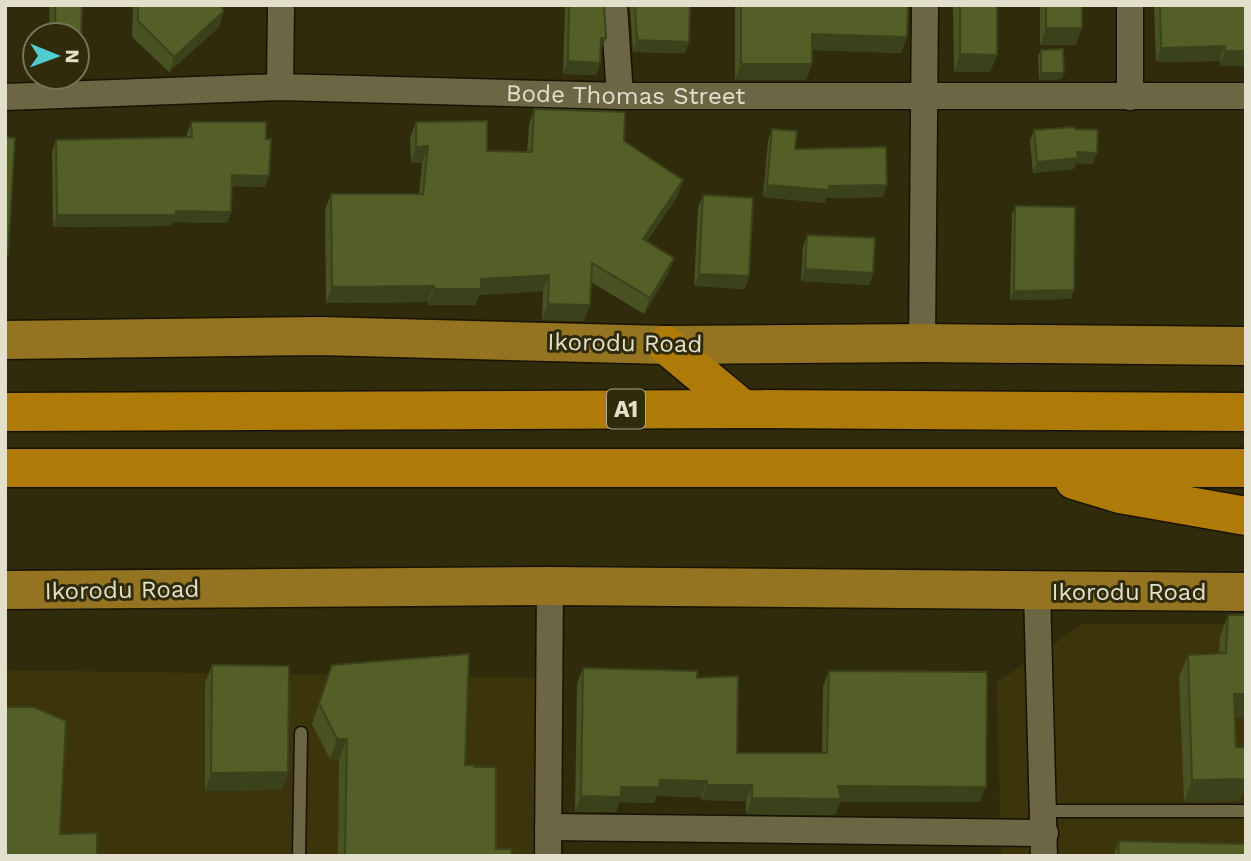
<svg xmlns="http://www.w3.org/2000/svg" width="1251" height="861" viewBox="0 0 1251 861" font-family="'Work Sans',sans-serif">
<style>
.built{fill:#3c340a}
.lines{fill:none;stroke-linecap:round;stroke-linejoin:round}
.service-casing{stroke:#171300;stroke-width:15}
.minor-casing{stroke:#171300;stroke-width:29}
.primary-casing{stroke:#171300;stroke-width:41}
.motorway-casing{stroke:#171300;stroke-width:41}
.service{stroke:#6c6645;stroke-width:12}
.minor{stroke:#6c6645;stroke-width:26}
.primary{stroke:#947321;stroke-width:38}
.motorway{stroke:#ae7b09;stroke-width:38}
.wall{fill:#485222}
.shaded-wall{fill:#3b421b}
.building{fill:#545f27;stroke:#3b421b;stroke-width:2}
.labels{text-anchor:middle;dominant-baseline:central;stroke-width:6;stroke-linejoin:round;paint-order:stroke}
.shield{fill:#302b0a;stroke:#ada992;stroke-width:2}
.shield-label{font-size:23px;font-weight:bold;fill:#e2dfcc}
.street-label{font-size:24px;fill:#e2dfcc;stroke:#302b0a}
</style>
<rect width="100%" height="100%" fill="#302b0a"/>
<!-- built -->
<path class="built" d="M1083,624H1246V856H1001L997,682Z
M5,670L557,678V856H5Z"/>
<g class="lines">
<defs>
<path id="service" d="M1044,811H1246
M299,856L301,733"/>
<g id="minor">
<path d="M614,5L620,96"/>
<path d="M280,87L281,5"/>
<path id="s1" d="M5,97L280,87L620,96H1246"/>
<path d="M1130,97V5"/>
<path d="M922,343L925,5"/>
<path d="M1037,591L1044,856"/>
<path d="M548,827L1045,833"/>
<path d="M548,856L550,586"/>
</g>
<path id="primary" d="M5,340L319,336L666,345L922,343L1246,346
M5,590L550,586L1246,592"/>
<path id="motorway" d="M666,345L743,409
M5,412L743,409L1246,412
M5,468H1246
M1074,480L1120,494L1246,516"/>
</defs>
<!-- service casing -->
<use href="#service" class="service-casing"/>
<!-- minor casing -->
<use href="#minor" class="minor-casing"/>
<!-- primary casing -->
<use href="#primary" class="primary-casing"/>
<!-- motorway casing -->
<use href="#motorway" class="motorway-casing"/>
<!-- service -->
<use href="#service" class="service"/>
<!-- minor -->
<use href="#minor" class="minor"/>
<!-- primary -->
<use href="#primary" class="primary"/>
<!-- motorway -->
<use href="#motorway" class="motorway"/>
</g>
<!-- wall -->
<path class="wall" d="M49,5H82L77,35H50Z
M133,5H220L219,27L169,72L132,37Z
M565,5H604L606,38L601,50L600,63L596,75L563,74Z
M630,5H690L685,53L633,52Z
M735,5H908L901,53L812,50V64L806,80H735Z
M953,5H997V55L990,72H954Z
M1040,5H1082L1076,45H1040Z
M1154,5H1246L1220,66V61L1156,62Z
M1041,50L1062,79L1039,80L1038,56Z
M534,109L624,141L677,197L647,241L674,258L668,274L644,314L591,282L584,321L542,320L543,291L479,295L475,305H428V302L326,303L325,210L331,194H419L422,163H411L410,138L416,122L487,151L527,152L529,125Z
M191,122L265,187L232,186L231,212L227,223L173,222L171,226L53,227L52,152L56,140L187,137V134Z
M772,129L795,149L883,197L826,198L825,203L763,197L768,141Z
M1075,129L1093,164L1076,163L1074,169L1033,173L1030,141L1034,130Z
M703,195L749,276L745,289L694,286L698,208Z
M1015,206L1074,290L1071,299L1010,300L1012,214Z
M807,235L873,273L869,285L801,281L803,247Z
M1228,615H1246V717H1235L1236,747H1246V782L1239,801L1184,802L1179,677L1188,655L1219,653L1220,637Z
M212,665L288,772L281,790L205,791V683Z
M332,665L465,765L474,767L496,849L511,856H338L339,760L330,759L312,724Z
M583,668L697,678L737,753H822L823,687L829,671L980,802H840L835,815L746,814V801L701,800V797L656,796L654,803L619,802L616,812H575L577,684Z
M1119,841L1246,856H1113Z"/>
<!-- shaded-wall -->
<path class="shaded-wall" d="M224,11L219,27L169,72L174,57Z
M1046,28H1082L1076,45H1040Z
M812,34L907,37L901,53L806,50Z
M601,38H606L601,50H597Z
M637,40L689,42L685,53L633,52Z
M77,43H81L77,55Z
M1225,46L1220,61L1156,62L1161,48Z
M1225,51H1246V66H1220Z
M960,54L997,55L990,72H954Z
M568,61L600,63L596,75L563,74Z
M741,64H812L806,80H735Z
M1041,73H1064L1062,79L1039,80Z
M428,146L422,163H411L416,147Z
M1077,152L1097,153L1093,164L1076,163L1074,169L1033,173L1037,162Z
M232,175L269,176L265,187L228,186Z
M683,180L677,197L637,255L643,239Z
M767,185L829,186L887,185L883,197L826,198L825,203L763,197Z
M176,211L231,212L227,223L173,222L171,226L53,227L57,215Z
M674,258L668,274L644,314L650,298Z
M805,269L873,273L869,285L801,281Z
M699,274L749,276L745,289L694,286Z
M549,275L543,291L479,295L475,305H428L434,289L481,279Z
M434,286L428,302L326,303L332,287Z
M1074,290L1071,299L1010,300L1014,291Z
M548,304L590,305L584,321L542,320Z
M1234,694H1246V717L1226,716Z
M337,739H347L339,760L330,759Z
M288,772L281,790L205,791L211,773Z
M1246,779V782L1239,801L1184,802L1192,780Z
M660,780L707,781L701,797L656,796L654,803L619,802L616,812H575L581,796L621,787Z
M707,785H752L746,801L701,800Z
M838,786L986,787L980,802H840L835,815L746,814L752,798Z"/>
<!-- building -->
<path class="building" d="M55,5H82L81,43H77V35H56Z
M138,5H220L224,11L174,57L138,21Z
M569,5H604L606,38H601L600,63L568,61Z
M635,5H690L689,42L637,40Z
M741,5H908L907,37L812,34V64H741Z
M960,5H997V55L960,54Z
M1046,5H1082V28H1046Z
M1160,5H1246V51H1225V46L1161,48Z
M1063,49L1064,73H1041V50Z
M534,109L625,112L624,141L683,180L643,239L674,258L650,298L592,263L590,305L548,304L549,275L481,279V289H434V286L332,287L331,194H423L428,146L416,147V122L487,121V151L532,152Z
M191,122H266V139H271L269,176L232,175L231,212L176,211V215H57L56,140L192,137Z
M1075,127V129L1098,130L1097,153L1077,152L1078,158L1037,162L1034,130Z
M772,129L797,131L795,149L886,147L887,185L829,186V190L767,185Z
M5,137L15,138L8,255H5Z
M703,195L753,198L749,276L699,274Z
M1015,206L1075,207L1074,290L1014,291Z
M807,235L875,238L873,273L805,269Z
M1228,615H1246V694H1234L1236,747H1246V779L1192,780L1188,655L1226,653Z
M469,654L465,765H474V767H496V849H512L511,856H345L347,739H337L319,703L332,665Z
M212,665L289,666L288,772L211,773Z
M583,668L697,671V678L738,676L737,753H827L829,671L987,672L986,787L838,786L841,799L752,798V785H707V781L660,780L659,787H621V797L581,796Z
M5,707H34L66,721L60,834L97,833V856H5Z
M1119,841L1246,844V856H1118Z"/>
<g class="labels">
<!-- shield labels -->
<rect class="shield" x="607" y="389.5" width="38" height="39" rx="5"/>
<g class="shield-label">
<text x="626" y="409">A1</text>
</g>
<!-- street labels -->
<g class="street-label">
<text stroke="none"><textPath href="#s1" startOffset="621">Bode Thomas Street</textPath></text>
<text transform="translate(625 343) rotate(1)">Ikorodu Road</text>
<text transform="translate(122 590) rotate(-1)">Ikorodu Road</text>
<text x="1129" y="592">Ikorodu Road</text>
</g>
</g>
<!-- border -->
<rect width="1251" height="861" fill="none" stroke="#e2dfcc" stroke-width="14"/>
<!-- north arrow -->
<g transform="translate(56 56) rotate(91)"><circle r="33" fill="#302b0a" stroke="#777358" stroke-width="2"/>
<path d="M0-5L12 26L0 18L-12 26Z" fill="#51ccd1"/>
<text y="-10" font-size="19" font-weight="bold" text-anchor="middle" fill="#e2dfcc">N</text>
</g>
</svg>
